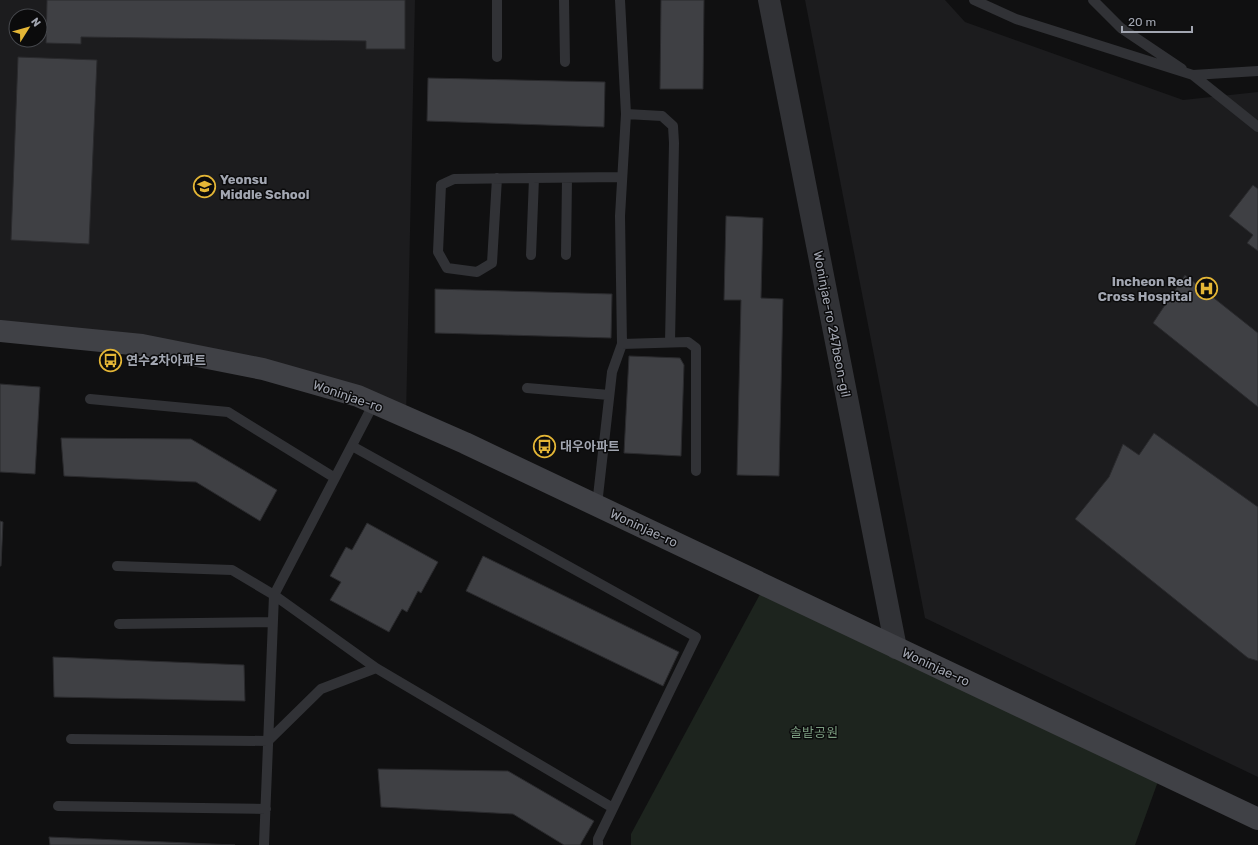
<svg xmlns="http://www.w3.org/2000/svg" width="1258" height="845" viewBox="0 0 1258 845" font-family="Rubik,'Noto Sans KR',sans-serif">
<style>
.built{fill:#1c1c1e;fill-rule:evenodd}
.green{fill:#1d241e}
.building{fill:#3f4044;stroke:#2a2a2d}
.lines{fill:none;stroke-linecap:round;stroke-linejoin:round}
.service{stroke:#313236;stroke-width:10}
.tertiary{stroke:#313236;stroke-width:22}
.secondary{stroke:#404146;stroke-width:22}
.labels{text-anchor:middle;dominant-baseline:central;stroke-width:3;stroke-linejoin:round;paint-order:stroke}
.poi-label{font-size:13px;font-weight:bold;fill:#a2a6b1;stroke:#0b0b0c;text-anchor:start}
.street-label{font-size:13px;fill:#a2a6b1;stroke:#0b0b0c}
.park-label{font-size:13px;fill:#7a9b7f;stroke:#0b0b0c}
</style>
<rect width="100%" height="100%" fill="#101011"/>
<!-- built -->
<path class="built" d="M0,0H415L406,417L263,369L0,331ZM16,16H40V40H16Z
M805,0H945L965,22L1183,100L1258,92V777L925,618Z"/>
<!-- green -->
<path class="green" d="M765,585L1161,773L1135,845H631V834Z"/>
<!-- building -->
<path class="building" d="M47,0H405V49H366V41L81,37V44L46,43Z
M661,0H704L703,89H660Z
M18,57L97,60L89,244L11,240Z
M428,78L605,82L604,127L427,121Z
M1253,185L1258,189V251L1247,243L1253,235L1229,216Z
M726,216L763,218L761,298L783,299L779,476L737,475L741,300H724Z
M1185,275L1258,333V407L1153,323Z
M435,289L612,294L611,338L435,333Z
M629,356L680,358L684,365L681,456L624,453Z
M0,384L40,387L35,474L0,472Z
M1154,433L1258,507V661L1248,658L1075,519L1109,477L1123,444L1139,455Z
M61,438L191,439L277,490L260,521L196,482L64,476Z
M0,521L3,522L1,566H0Z
M367,523L438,562L421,593L418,591L407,612L402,609L389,632L330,600L341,582L330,576L346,547L352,550Z
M483,556L679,652L663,686L466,591Z
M53,657L244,665L245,701L54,697Z
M378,769L508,771L594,821L580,845H564L513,814L381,807Z
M49,837L235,845H50Z"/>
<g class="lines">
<!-- service -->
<path class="service" d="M497,0V57
M564,0L565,62
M974,0L1016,19L1193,75
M1093,0L1121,28L1182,69
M1258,71L1193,75L1258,127
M626,114L662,116L673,126L674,143L670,342
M497,178L492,263L477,272L447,268L438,252L441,185L454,179L622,177
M531,255L534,178
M566,255L567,178
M622,344L688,342L696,348V471
M527,388L609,395
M90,399L228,412L335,478
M352,446L696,637L598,839V845
M597,505L612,372L622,344L620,216L626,114L620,0
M117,566L232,570L274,595L376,668L613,808
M119,624L273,622
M71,739L268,741L321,689L376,668
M58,806L266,809
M264,845L274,595L374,403"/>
<!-- tertiary -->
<path class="tertiary" d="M769,0L896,648"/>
<!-- secondary -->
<path class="secondary" d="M0,331L142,345L263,369L358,396L465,443L1258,819"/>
</g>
<!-- icons -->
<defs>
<symbol id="school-ring" viewBox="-11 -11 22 22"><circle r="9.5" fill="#0b0b0c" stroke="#e4b636" stroke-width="1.5"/><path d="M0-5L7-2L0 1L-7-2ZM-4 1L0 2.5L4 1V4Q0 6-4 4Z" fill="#e4b636"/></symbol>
<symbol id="hospital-ring" viewBox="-11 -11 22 22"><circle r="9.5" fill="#0b0b0c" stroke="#e4b636" stroke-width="1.5"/><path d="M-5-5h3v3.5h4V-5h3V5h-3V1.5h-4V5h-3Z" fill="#e4b636"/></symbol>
<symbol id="bus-ring" viewBox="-11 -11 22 22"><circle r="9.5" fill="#0b0b0c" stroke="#e4b636" stroke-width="1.5"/><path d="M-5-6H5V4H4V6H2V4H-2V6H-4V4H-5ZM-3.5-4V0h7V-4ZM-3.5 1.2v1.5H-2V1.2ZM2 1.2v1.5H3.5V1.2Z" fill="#e4b636"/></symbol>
</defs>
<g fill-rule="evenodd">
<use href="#school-ring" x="192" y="174" width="25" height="25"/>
<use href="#hospital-ring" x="1194" y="276" width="25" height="25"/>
<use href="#bus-ring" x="98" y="348" width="25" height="25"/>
<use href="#bus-ring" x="532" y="434" width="25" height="25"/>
</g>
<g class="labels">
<!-- poi labels -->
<g class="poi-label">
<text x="220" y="179">Yeonsu<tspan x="220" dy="15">Middle School</tspan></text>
<text x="1192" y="281" text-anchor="end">Incheon Red<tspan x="1192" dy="15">Cross Hospital</tspan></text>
<text x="126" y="360">연수2차아파트</text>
<text x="560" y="446">대우아파트</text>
</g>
<!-- street labels -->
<g class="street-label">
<text transform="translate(832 324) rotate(79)">Woninjae-ro 247beon-gil</text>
<text transform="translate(348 396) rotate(19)">Woninjae-ro</text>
<text transform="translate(644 528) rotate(25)">Woninjae-ro</text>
<text transform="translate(936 667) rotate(25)">Woninjae-ro</text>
</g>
<!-- park labels -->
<g class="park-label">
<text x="814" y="732">솔밭공원</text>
</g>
</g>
<!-- north arrow -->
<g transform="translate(28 28) rotate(53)"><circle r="19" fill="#0b0b0c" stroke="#47494e"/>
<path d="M0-3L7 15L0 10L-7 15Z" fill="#e4b636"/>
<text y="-6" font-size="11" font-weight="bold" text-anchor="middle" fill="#a2a6b1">N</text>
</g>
<!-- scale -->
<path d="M1122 26v6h70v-6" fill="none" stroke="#a2a6b1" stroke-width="2"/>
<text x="1128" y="26" font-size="12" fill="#a2a6b1" stroke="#0b0b0c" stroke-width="3" paint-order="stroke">20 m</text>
</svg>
